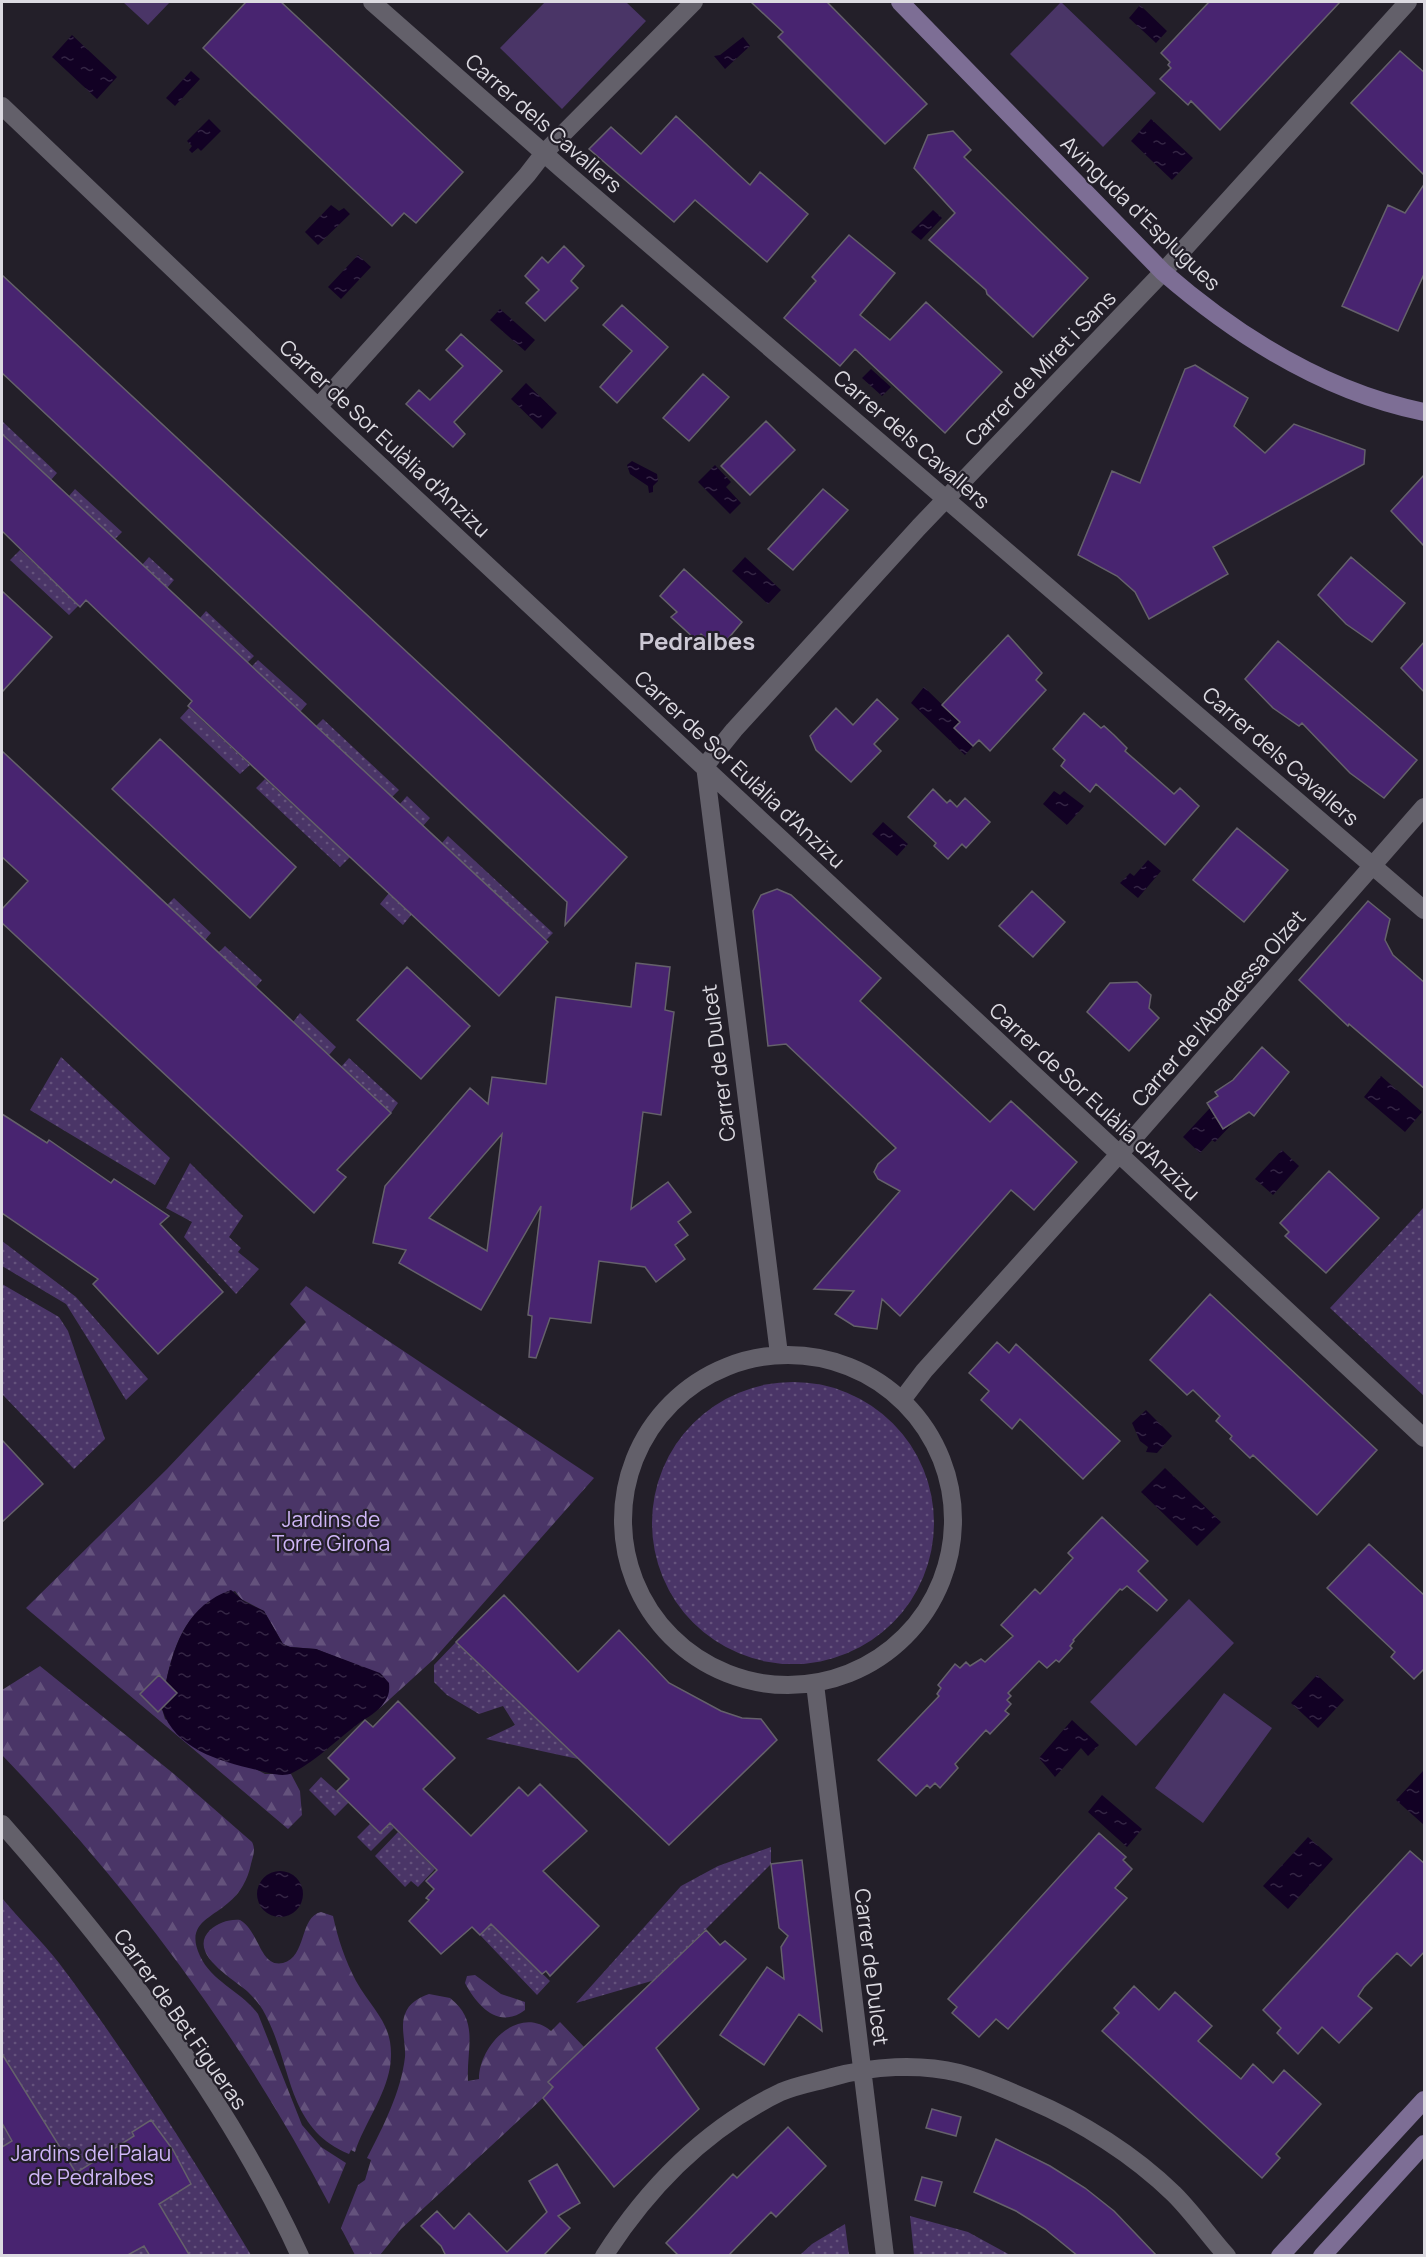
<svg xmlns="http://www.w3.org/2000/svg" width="1426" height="2257" viewBox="0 0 1426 2257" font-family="Manrope,sans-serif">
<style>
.grass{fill:url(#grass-dots)}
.forest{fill:url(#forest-firs)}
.pitch{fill:#4a3567}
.water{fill:url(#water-ripples)}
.building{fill:#482470;stroke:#65616b;stroke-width:1.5;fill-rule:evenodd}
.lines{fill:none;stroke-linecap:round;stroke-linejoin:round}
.street{stroke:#63606a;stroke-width:18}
.secondary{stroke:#7d6e95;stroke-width:18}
.labels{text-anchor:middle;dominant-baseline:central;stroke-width:4.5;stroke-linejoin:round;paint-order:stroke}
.street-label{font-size:21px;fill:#dcdae1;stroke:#231f29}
.park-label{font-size:21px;fill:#cfb6f7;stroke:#231f29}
.quarter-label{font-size:24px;font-weight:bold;fill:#ccc8d4;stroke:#231f29}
</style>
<defs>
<pattern id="grass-dots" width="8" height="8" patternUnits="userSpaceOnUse" patternTransform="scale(1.5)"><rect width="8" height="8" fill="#4a3567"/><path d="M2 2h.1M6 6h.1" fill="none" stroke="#64527c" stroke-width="1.8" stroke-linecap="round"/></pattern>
<pattern id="forest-firs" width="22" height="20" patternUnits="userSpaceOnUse" patternTransform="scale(1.5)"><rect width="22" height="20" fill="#4a3567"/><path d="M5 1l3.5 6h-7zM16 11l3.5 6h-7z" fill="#64527c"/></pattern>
<pattern id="water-ripples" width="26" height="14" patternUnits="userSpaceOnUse" patternTransform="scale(1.5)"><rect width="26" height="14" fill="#120124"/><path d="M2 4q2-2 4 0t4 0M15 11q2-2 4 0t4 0" fill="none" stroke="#342544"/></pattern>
</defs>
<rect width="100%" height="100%" fill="#231f29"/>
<!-- grass -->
<path class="grass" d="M2,421L57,473L51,480L2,434Z
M75,489L122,532L115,539L69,496Z
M20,550L79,605L69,615L10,560Z
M149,557L174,580L167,588L142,565Z
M206,611L254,656L247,663L200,618Z
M258,660L307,704L300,712L251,667Z
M189,708L250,765L240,774L180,718Z
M323,719L399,790L392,797L315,727Z
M265,779L350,857L340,867L256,788Z
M407,796L430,818L423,826L399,805Z
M448,836L553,933L546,940L442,843Z
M389,893L412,914L403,925L380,904Z
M174,898L211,933L205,940L167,905Z
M225,946L262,980L256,987L218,953Z
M300,1013L336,1047L329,1055L293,1022Z
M61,1057L170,1158L155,1185L30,1110Z
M349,1058L398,1103L391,1113L341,1067Z
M190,1163L243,1216L229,1237L241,1248L238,1252L259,1269L236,1294L184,1237L192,1222L166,1208Z
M1424,1207V1396L1330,1308Z
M2,1241L76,1297L148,1379L126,1400L66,1304L2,1266Z
M2,1284L59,1317L68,1331L105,1439L74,1469L2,1394Z
M652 1523a141 141 0 1 1 282 0a141 141 0 1 1-282 0Z
M456,1642L578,1759L486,1739L515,1725L503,1706L479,1714L447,1695L434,1682V1665Z
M321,1777L349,1802L335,1816L309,1790Z
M370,1824L380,1833L390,1824L394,1828L371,1851L357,1837Z
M398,1832L435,1869L418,1887L411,1881L405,1887L375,1856Z
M771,1847V1864L655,1980L576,2003L681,1886L718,1866Z
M2,1898C20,1920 41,1940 59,1963C129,2056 191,2155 251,2255H2Z
M491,1924L550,1981L537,1995L480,1935Z
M910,2216L968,2232L1010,2255H914Z
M845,2224L849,2255H800L812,2244Z"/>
<!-- forest -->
<path class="forest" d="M306,1286L594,1478L434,1659L379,1709C389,1697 393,1687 382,1675L316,1649L290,1647L283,1644L264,1611L241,1599L235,1591C189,1603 175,1640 166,1682L158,1676L141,1694L158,1712L162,1709L165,1719L265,1774H291L300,1791L302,1815L288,1829L26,1608L167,1469L306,1322L290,1304Z
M40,1666L174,1774L252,1842C256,1850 253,1856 251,1864C248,1879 240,1894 228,1903C210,1919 185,1924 200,1956C212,1982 241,1991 258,2014L302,2125L321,2147L346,2163L329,2204C243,2039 131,1889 2,1755V1690Z
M321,1912L333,1916C338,1939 345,1960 356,1981C374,2013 396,2025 390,2067C385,2097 364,2124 355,2152L351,2150L349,2154C286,2128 293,2066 265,2014C261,2006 255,1999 248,1992C236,1980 186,1954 210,1930C218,1923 229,1919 240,1920C260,1932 260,1968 283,1963C307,1957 299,1917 321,1912Z
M475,1975L501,1994L525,2002V2010C499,2030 477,2006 465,1983L467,1976Z
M429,1994L450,1998C480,2021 466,2049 468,2081L479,2079C479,2045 519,2004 551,2031L560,2022L585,2048L548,2082L553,2087L543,2098L401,2229L380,2255H355L341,2228L358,2185L365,2180L371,2160L367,2158C383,2127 401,2092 405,2057C406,2043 400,2027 405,2014C409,2003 418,1998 429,1994Z"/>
<!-- pitch -->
<path class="pitch" d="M123,2H170L148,25Z
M545,2H626L646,21L562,109L500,48Z
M1061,2L1156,93L1103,147L1010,54Z
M1189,1599L1234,1643L1136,1746L1090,1702Z
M1224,1693L1272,1728L1203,1823L1155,1788Z"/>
<!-- water -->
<path class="water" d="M1140,5L1167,31L1156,43L1129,18Z
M72,35L117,77L97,99L52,57Z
M743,37L750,46L725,69L714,56L720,55Z
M191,71L200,79L175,106L166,98Z
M209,119L221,131L201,151L198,148L192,153L189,150L192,146L187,141Z
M1151,119L1193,158L1172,180L1131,141Z
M331,205L339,211L344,208L350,214L318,245L305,232Z
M933,210L942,218L921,240L911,232Z
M358,255L371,267L341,299L328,287Z
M500,309L535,340L525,351L490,320Z
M871,369L891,387L882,396L862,378Z
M526,383L557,413L542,429L511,399Z
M632,461L657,474L658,481L653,486V492L649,493L648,486L630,474L627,465Z
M715,465L731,482L726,487L741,503L730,514L698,482Z
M745,557L781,590L768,604L732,571Z
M924,687L960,722L954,728L973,746L965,755L911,703Z
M1054,791L1060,795L1064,791L1084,806L1067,825L1043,804Z
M883,822L908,844L897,856L872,834Z
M1148,860L1161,871L1138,898L1120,883L1130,873L1134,876Z
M1381,1076L1422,1112L1405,1132L1364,1097Z
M1210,1108L1223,1129L1232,1124L1215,1142L1212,1140L1200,1153L1183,1137Z
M1282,1150L1299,1166L1273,1195L1255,1179Z
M1146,1410L1172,1436L1157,1453L1146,1452L1148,1447L1140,1441L1132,1423Z
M1165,1468L1221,1522L1197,1546L1141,1492Z
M231,1590L245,1602L264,1611L283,1644L290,1647L316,1649L380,1673L389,1683C390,1692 388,1698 383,1704C375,1715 363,1719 354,1727C336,1741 313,1763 292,1773C282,1778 266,1772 257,1770C219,1761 175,1749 162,1709L176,1693L166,1682C175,1642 188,1605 231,1590Z
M1317,1675L1344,1700L1318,1728L1291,1703Z
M1072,1720L1099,1745L1088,1756L1081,1748L1055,1777L1039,1758Z
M1423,1771L1424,1772V1825L1396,1800Z
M1102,1795L1142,1829L1127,1847L1088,1812Z
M1308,1837L1333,1859L1288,1909L1263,1886Z
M257 1894a23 23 0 1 1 46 0a23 23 0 1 1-46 0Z"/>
<!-- building -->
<path class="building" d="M246,2H281L463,172L416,223L404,213L392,226L203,48Z
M751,2H827L927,104L885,144L778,37L783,32Z
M1209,2H1340L1220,130L1191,101L1188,105L1160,79L1171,68L1168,65L1170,62L1161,53Z
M1400,51L1425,73V176L1351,103Z
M676,116L750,185L760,172L808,214L767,262L695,200L674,222L589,149L611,127L641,154Z
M953,131L971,150L964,157L1088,278L1033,337L987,294L986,290L929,240L955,213L914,168L928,135Z
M1425,183V272L1398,331L1342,306L1388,205L1405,213Z
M849,235L895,273L860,315L890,340L926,302L1002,372L945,433L855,349L840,366L784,318L816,281L812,277Z
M564,246L584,266L571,281L578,288L545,321L526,303L539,290L525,276L542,257L548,263Z
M2,275L627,857L565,925L567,902L2,373Z
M622,305L668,347L617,403L600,387L632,351L603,325Z
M461,334L502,371L454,422L465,434L453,447L406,404L419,390L430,400L463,366L446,350Z
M1195,365L1248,398L1234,426L1265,453L1294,424L1365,450L1364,464L1213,547L1228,574L1149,619L1135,592L1117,576L1078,555L1112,471L1140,483L1185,369Z
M703,374L729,397L689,441L663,418Z
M766,421L795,450L750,495L721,466Z
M2,434L548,942L499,996L188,706L192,701L86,600L80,607L2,531Z
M1425,474V547L1391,511Z
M823,489L848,510L793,570L768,549Z
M1351,557L1405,603L1372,642L1346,624L1318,595Z
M684,569L742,622L727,640L723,637L715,646L701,634L696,640L671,617L677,612L660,596Z
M2,591L52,637L2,692Z
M1008,635L1042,673L1036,680L1046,690L990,751L979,740L973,746L954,728L960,722L942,705Z
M1278,641L1417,760L1384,798L1350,773L1302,723L1299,726L1273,708L1245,679Z
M1425,641V693L1401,668Z
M877,699L898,719L874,744L881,751L851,782L816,750L810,736L836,708L853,725Z
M1084,713L1101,728L1104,726L1114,735L1127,748L1125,751L1174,794L1180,788L1199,806L1165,845L1096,784L1090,792L1061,766L1065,760L1053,749Z
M160,739L296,867L250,918L112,789Z
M2,751L391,1113L337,1170L346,1177L314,1213L2,923V909L28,881L2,857Z
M933,789L947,803L950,800L957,807L965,798L990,822L966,848L962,844L948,859L934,846L936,843L908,817Z
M1237,828L1288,870L1244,922L1193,880Z
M777,889L791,895L881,978L860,1001L990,1122L1011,1101L1077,1162L1034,1210L1011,1190L900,1316L882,1299L877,1329L854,1326L835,1314L854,1291L814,1289L900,1191L878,1179L874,1172L878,1164L896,1148L786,1044L768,1046L753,911L761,895Z
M1032,891L1065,922L1033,957L999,926Z
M1368,901L1390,919L1385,940L1393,955L1425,983V1089L1349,1024L1348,1026L1299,980Z
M636,963L670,967L665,1010L674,1012L661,1115L643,1112L631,1209L668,1182L691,1212L678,1222L688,1235L675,1245L685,1259L656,1282L645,1267L599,1261L591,1323L550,1318L536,1358L529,1357L532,1316L528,1315L541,1206L481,1310L399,1263L406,1250L373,1243L385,1186L470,1088L488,1104L492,1077L546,1084L556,997L631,1007ZM502,1134L487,1251L429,1218Z
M407,967L470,1026L421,1079L357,1020Z
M1137,982L1151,995L1149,1008L1159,1018L1129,1051L1087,1012L1110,983Z
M1262,1047L1289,1072L1254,1116L1249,1112L1223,1129L1207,1103L1218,1096L1215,1092L1233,1080Z
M2,1114L47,1143L49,1140L111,1183L114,1179L169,1216L160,1224L223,1292L158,1354L93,1284L98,1279L2,1213Z
M1329,1171L1379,1218L1326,1273L1285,1236L1289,1232L1280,1223Z
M1210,1294L1377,1450L1317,1515L1253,1455L1250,1458L1230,1439L1232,1436L1216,1421L1220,1416L1193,1390L1187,1395L1150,1360Z
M997,1342L1009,1353L1016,1344L1120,1441L1083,1479L1020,1419L1012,1429L981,1400L989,1391L969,1373Z
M2,1440L43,1484L2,1522Z
M1102,1517L1148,1561L1138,1571L1167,1600L1157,1611L1127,1586L1122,1590L1120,1589L1073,1640L1074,1641L1070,1646L1072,1648L1059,1662L1056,1660L1047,1668L1039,1661L1008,1693L1011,1696L1007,1700L1011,1704L1005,1711L1009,1714L990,1734L986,1730L955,1764L958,1768L940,1788L935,1783L930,1788L927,1785L916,1796L878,1760L939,1696L937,1694L941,1688L938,1685L955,1664L960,1668L966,1662L970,1666L981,1659L985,1662L1013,1636L1001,1625L1035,1589L1040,1594L1073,1558L1068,1553Z
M1369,1544L1425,1596V1668L1414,1679L1391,1657L1395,1652L1327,1588Z
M504,1595L578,1672L619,1630L669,1683L721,1711L742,1718L761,1719L777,1740L669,1845L456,1642Z
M159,1675L177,1693L158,1712L140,1694Z
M398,1701L455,1758L423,1789L471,1836L519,1787L528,1796L540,1784L587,1831L543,1871L599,1926L550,1976L546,1971L542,1974L491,1924L480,1935L472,1927L441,1954L409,1921L429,1900L426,1898L434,1889L426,1881L437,1870L390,1823L380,1833L337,1791L349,1779L328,1758L365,1720L373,1727Z
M1099,1833L1126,1857L1123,1860L1132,1869L1115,1888L1127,1898L1008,2029L996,2019L979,2037L952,2013L957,2007L948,1999Z
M1410,1851L1425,1864V1951L1411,1966L1397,1953L1364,1987L1358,1996L1372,2008L1339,2043L1322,2027L1298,2054L1277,2033L1281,2028L1263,2010Z
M802,1860L822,2031L799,2014L764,2065L720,2035L767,1967L784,1979L781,1947L788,1936L779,1928L771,1864Z
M706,1930L720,1945L725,1941L746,1959L656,2048L699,2109L614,2187L543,2098L553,2087L548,2082Z
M1134,1986L1159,2010L1175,1992L1212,2026L1198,2041L1241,2079L1253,2064L1273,2083L1284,2070L1321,2104L1276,2154L1280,2158L1262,2178L1102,2031L1119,2013L1114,2008Z
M2,2054L76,2173L134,2136L132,2132L151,2120L173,2150L191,2184L159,2204L190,2256H150L144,2246L126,2256H2V2147L12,2141L2,2123Z
M932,2109L961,2117L956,2136L926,2128Z
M788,2127L826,2166L776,2217L771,2212L728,2256H679L666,2243L733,2174L737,2178Z
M996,2139L1050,2166L1085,2188L1114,2211L1157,2256H1078L1045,2229L1016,2211L974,2192Z
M557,2164L580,2203L558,2216L570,2228L543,2256H446L441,2246L421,2226L437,2211L454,2229L469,2213L507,2252L547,2212L529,2181Z
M922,2177L942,2182L935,2206L915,2200Z"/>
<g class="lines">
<!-- street -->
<path class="street" d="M372,2L563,170L1424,910
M2,106L341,429L1424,1438
M318,407L527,175L544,153L694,2
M705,766L734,730L919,527L1163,272L1408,2
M705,766L779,1354
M623 1520a165 165 0 1 1 330 0a165 165 0 1 1-330 0Z
M902,1400L924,1371L1139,1132L1424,807
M815,1684L885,2256
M2,1824C116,1953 228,2098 300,2256
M604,2256C649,2186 706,2128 781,2092C797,2085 816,2082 833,2077C872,2066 919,2063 959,2073C983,2079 1007,2090 1030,2100C1082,2122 1134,2155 1174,2194C1193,2213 1209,2236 1227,2256"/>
<!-- secondary -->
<path class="secondary" d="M900,2L1163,272C1238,337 1325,392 1424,412
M1280,2256L1424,2100
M1322,2256L1424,2144"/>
</g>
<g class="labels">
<!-- street labels -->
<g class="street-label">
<text transform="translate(544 123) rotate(41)">Carrer dels Cavallers</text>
<text transform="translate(1141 213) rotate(44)">Avinguda d'Esplugues</text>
<text transform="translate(1040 368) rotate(-46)">Carrer de Miret i Sans</text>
<text transform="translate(385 438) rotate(43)">Carrer de Sor Eulàlia d'Anzizu</text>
<text transform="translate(912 439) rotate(41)">Carrer dels Cavallers</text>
<text transform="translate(1281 756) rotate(41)">Carrer dels Cavallers</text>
<text transform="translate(740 769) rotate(43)">Carrer de Sor Eulàlia d'Anzizu</text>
<text transform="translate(1218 1008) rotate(-49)">Carrer de l'Abadessa Olzet</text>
<text transform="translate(718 1063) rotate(-97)">Carrer de Dulcet</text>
<text transform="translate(1095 1101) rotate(43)">Carrer de Sor Eulàlia d'Anzizu</text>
<text transform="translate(872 1967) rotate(83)">Carrer de Dulcet</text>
<text transform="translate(181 2019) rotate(55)">Carrer de Bet Figueras</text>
</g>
<!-- park labels -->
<g class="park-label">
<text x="331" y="1519">Jardins de<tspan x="331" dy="24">Torre Girona</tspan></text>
<text x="91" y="2153">Jardins del Palau<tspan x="91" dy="24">de Pedralbes</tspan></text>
</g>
<!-- quarter labels -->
<g class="quarter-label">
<text x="697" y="640">Pedralbes</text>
</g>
</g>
<!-- border -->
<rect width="1426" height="2257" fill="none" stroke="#dcdae1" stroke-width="6"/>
</svg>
